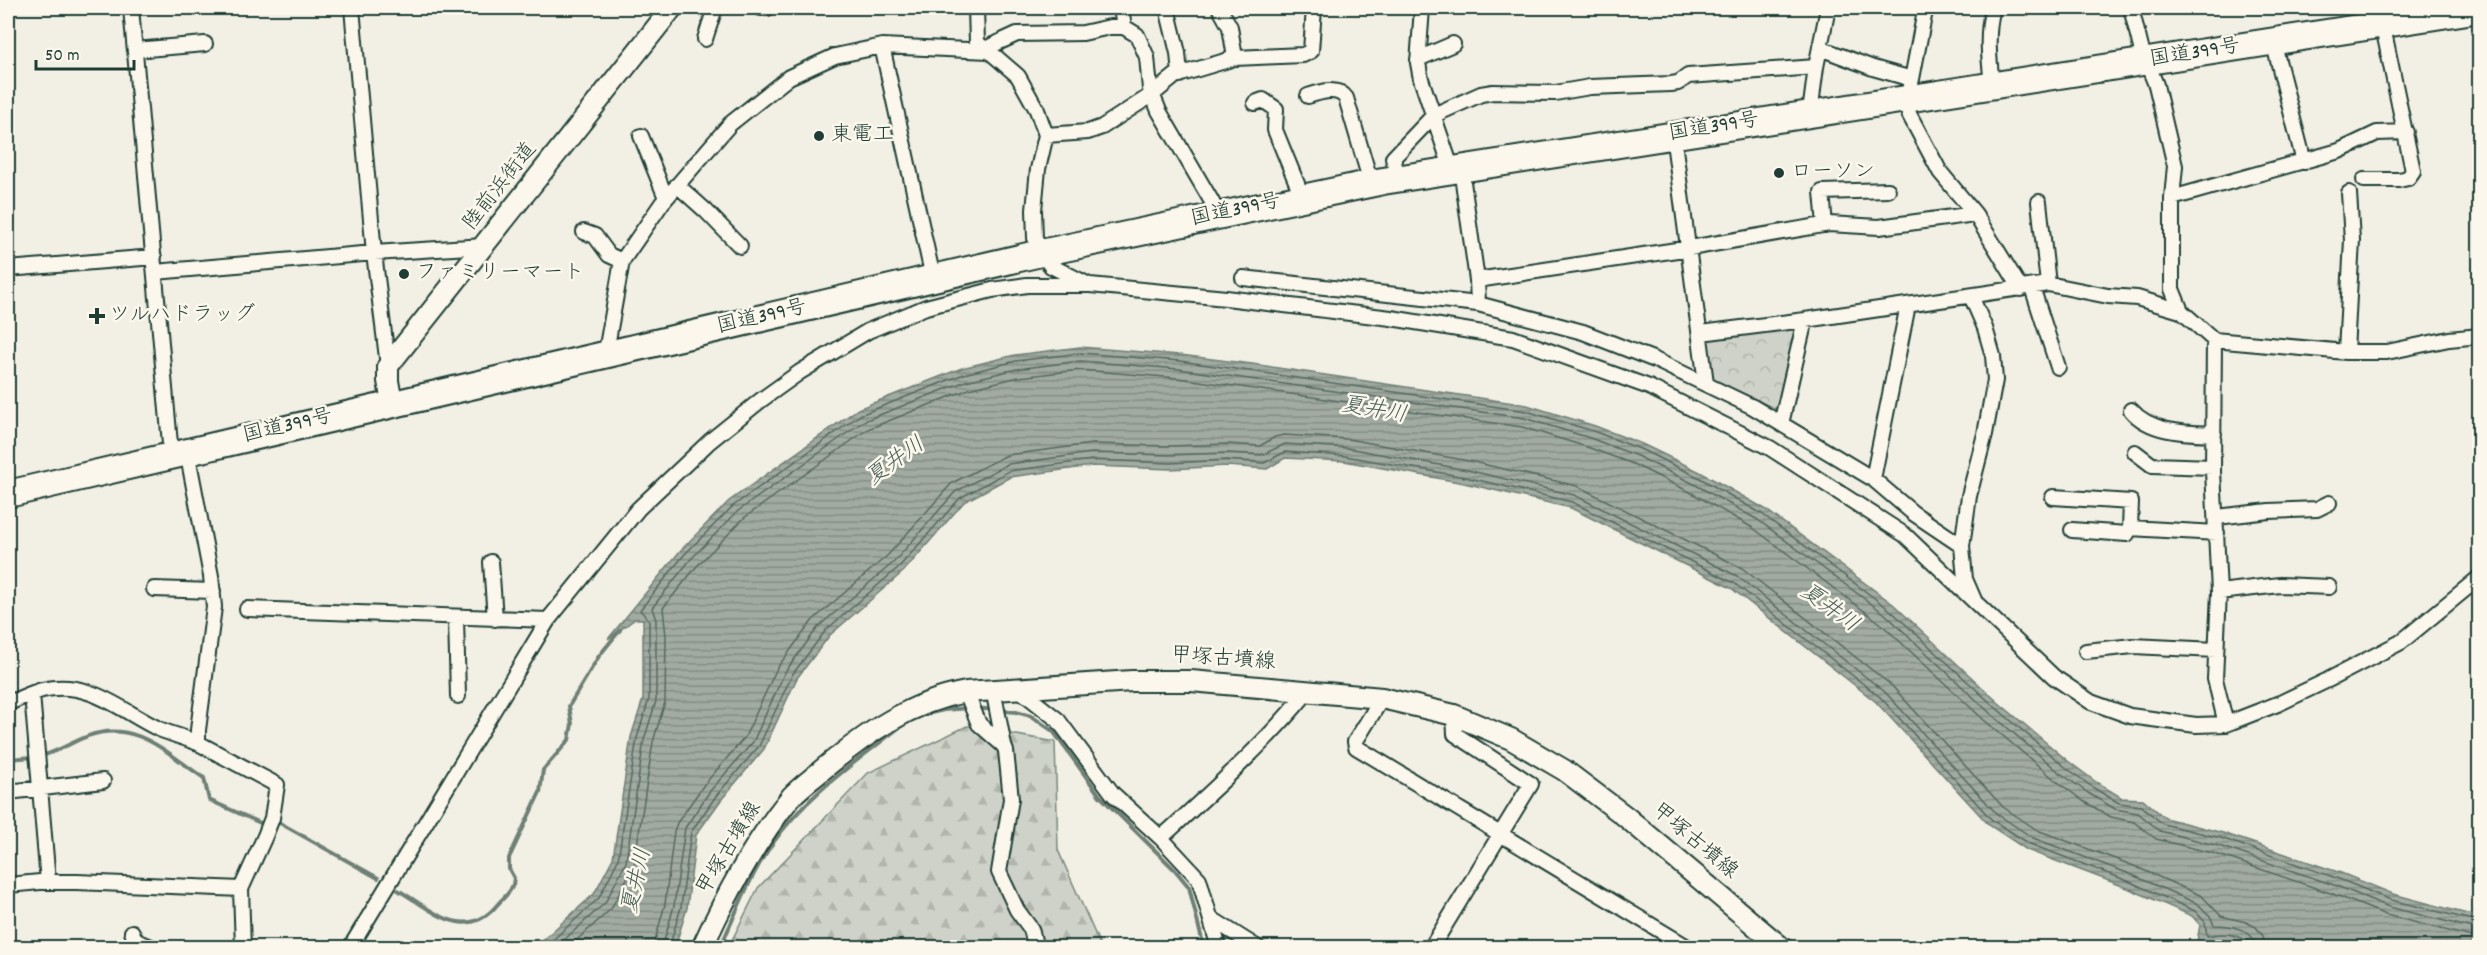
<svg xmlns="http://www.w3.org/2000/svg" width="2487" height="955" viewBox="0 0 2487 955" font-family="Dekko,'Klee One',sans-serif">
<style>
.forest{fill:url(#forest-firs);stroke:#77887e;stroke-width:1.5}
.park{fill:url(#park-crowns);stroke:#77887e;stroke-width:1.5}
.water{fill:url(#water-rules);stroke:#6e7f75;stroke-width:1.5}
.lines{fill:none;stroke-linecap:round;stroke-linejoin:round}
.shore{stroke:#536960;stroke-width:1.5}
.stream{stroke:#6e7f75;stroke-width:4}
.street-casing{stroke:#1f3d34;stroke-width:18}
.secondary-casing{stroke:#1f3d34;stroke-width:24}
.highway-casing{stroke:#1f3d34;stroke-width:30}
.street{stroke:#fbf7ec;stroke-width:14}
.secondary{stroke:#fbf7ec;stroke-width:20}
.highway{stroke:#fbf7ec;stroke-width:26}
.poi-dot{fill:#1f3d34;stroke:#fbf7ec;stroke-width:2}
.labels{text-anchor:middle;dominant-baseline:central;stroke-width:5;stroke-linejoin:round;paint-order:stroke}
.street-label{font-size:21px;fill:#1f3d34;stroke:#fbf7ec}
.poi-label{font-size:21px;fill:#1f3d34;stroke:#fbf7ec;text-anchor:start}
.water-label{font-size:22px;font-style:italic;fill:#465e55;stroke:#fbf7ec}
</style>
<defs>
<pattern id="forest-firs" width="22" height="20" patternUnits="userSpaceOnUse" patternTransform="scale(1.5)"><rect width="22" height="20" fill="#cfd2c8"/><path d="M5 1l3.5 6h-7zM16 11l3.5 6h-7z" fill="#b1b5ac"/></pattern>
<pattern id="park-crowns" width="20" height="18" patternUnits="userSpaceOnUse" patternTransform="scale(1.5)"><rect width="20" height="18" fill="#cfd2c8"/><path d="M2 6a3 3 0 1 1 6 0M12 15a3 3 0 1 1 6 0" fill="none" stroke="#b1b5ac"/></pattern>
<pattern id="water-rules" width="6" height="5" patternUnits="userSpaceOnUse" patternTransform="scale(1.5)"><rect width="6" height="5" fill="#a2aba1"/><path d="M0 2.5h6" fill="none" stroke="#838c84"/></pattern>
</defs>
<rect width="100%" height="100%" fill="#f2f0e5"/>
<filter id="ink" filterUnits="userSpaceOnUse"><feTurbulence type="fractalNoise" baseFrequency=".0167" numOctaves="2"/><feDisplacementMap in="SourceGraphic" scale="12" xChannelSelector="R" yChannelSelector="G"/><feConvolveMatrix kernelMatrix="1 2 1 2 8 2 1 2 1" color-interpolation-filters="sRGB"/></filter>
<g filter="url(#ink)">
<!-- forest -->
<path class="forest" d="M967,726L1055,742L1058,850L1101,947L728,948L758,888L868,773Z"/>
<!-- park -->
<path class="park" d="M1799,326L1778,410L1712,379L1707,343L1709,339Z"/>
<!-- water -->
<path class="water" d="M1080,347L1180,355L1252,364L1527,405L1595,426L1642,444L1700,472L1765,509L1893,604L1999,703L2068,761L2096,782L2122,798L2143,799L2165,818L2223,833L2341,873L2393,894L2479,917V947L2247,948L2219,939L2212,942L2209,947H2196L2200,925L2192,916L2125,887L2027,850L1989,825L1876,702L1731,588L1571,508L1464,483L1344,461L1285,458L1267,469L1227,466L1170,469L1092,466L1010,477L964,502L904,571L830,635L797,678L764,749L721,800L696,835L687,908L675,947H535L594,894L613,858L631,737L643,699V619H635L608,639L680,551L729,501L858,409L962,368L1015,355Z"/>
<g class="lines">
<!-- shore -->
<path class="shore" d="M544,948L599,898L618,860L637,738L649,699V620L640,610L684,555L733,506L860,415L964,374L1016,361L1080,353L1180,361L1526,411L1593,431L1640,449L1698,477L1762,514L1889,609L1995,707L2064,766L2092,787L2119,803L2141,806L2163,824L2221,838L2339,879L2391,900L2480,922
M555,948L605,903L626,862L644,740L656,701V620L652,608L690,560L738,511L864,421L966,381L1017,369L1080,361L1179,369L1524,418L1590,438L1637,456L1694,484L1758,520L1885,614L1990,713L2059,772L2088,793L2115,809L2138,813L2160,831L2219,846L2337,886L2389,907L2480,930
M568,948L611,909L634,865L653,742L665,702L666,636L663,608L697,566L744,518L868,429L969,389L1019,377L1080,370L1178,378L1522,427L1587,447L1633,464L1690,492L1753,528L1879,622L1984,720L2054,779L2083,801L2111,817L2134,822L2156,839L2216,854L2333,894L2386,915L2480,939
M653,948L665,904L674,831L677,823L703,786L745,737L777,668L813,620L888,555L952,483L1007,455L1092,444L1170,446L1227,444L1260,446L1275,437L1284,435L1348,439L1469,461L1577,486L1742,568L1891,685L2003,807L2037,830L2134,866L2202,896L2221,916L2246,922L2256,927L2263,936L2265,948
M662,948L674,906L685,828L710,791L753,742L785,672L819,626L894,562L955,492L1008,464L1092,453L1170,455L1227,453L1262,455L1285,444L1347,448L1467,470L1574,495L1737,576L1885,692L1997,814L2033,838L2130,874L2198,904L2210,916L2214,925C2230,925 2255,929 2256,948
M669,948L681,907L691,832L716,796L759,746L792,675L826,630L899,567L960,498L1009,471L1092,460L1170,463L1227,460L1264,463L1285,452L1345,456L1465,477L1572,502L1734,583L1880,697L1992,820L2030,844L2128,881L2195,911L2205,922L2207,936C2220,933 2236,933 2248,942L2249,948"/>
<!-- stream -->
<path class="stream" d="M975,708L1016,712L1031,716L1053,731L1100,796L1175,870L1189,887L1204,948
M922,715L944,710L968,708
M41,756C57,752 72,742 88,736C136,719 166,753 204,778L209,800L265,825
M8,759L34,757
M273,824L278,822L378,878
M398,890C431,909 465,944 497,905C504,897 514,890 514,878L509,869V858L540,792L543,770L569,740L572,724L569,706L599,656L620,630
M720,948C736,913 750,875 772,844C807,794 857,761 905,723"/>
<defs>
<path id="street" d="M131,8L171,455
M352,8L374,253L388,366
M761,8H768
M976,8L977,43L989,51
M1121,8L1124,27
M1167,8L1178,53L1180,75
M1422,8L1418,63L1421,79L1452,170
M2131,8L2141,48L2156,85L2175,166L2172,198V289L2181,311
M1220,9L1230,27L1235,58
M705,39L715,8
M2273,41L2304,162
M882,46L933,278
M1820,48L1873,68L1912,79L1907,98L1909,114L1940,172L1975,214L2021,289
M135,50L205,44
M1418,59L1453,44
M1912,79L1925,11
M1992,84C1989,59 1986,32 1993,8
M1308,96C1320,92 1338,86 1346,98L1371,183
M1255,103L1263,100L1276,109L1275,130L1302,196
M1810,113L1816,67L1828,8
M1673,134L1706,383
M1046,135L1088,132L1102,127L1153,94L1175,76L1235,58L1303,55L1311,51L1314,8
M641,136L666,198
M1461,168L1477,280L1478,304
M1398,178L1393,158L1434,115L1481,94L1493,92L1555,93L1590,87L1671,84L1678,83L1688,76L1816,67
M2364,180H2399L2408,178L2413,171L2379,8
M677,185L706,211L740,246
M2172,198L2339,151L2377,133L2406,132
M2039,202L2048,284
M1825,225L1822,192L1888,190
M584,232L595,236L609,255L622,261
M8,269L154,257
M155,272L374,253L485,246
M1243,278L1478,304L1583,332L1655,360L1753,407L1873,479L1913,513L1962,546L1969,496L1985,434L1995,380L1993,356L1985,328L1971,296
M1477,280L1690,248L1829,224L1879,227L1975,214
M1087,284L1051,266L1041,253L1035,238L1034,210L1038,169L1046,135L1037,110L1018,76L989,51L991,46L1017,34L1083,33L1110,27H1124L1137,35L1147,57L1150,89L1159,111L1212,202L1217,215
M2032,287L2058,367
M1701,333L1805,320L2048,284L2108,296L2137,298L2181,311L2214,340L2213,471L2219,592L2215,679L2226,724
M2214,340L2346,352H2387L2449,339L2480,336
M2346,352L2352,240L2349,193
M609,358L607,346L622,261L662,203L730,124L789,77L835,56L882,46L989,51
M2131,410C2150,433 2187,433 2214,434
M1781,424L1805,320
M187,451L211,576L214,607L198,730V743L277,785L272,818L265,836L241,889L243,948
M2135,452L2152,465L2213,467
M1873,479L1908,305
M2053,497L2131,502L2130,528L2127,534L2072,530
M2217,517L2269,511L2317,509L2329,503
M2130,528L2217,533
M1962,546L1965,579L1975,602L2054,677L2091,702L2130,716L2196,725L2226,724L2280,703L2328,680L2401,642L2480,577
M491,562L495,619
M154,589L213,591
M2219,592L2280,585L2329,587
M247,609L548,620
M456,618L458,696
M2086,651L2133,646L2216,650
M1016,687L1058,720L1113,794L1161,838L1199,879L1219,948
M993,689L1004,746
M966,692L979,724L1004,746L1006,751L1011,799L999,872L1017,910L1031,929L1036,948
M32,694L48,882
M1382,698L1355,742L1356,747L1689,948
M8,703C19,699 31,693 42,690C90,679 121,711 159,729C171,734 186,738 198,743
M8,792L103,781
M1161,838C1212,791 1264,745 1308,691
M8,885L40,882H77L241,889
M1212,919L1258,948
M132,932C136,945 143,943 154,948
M350,948L548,620L638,509L710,441L761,400L800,372L868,331L926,307L992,290L1027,285H1090L1226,298L1391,318L1513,338L1649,387L1770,448L1905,535L1975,602
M1431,948L1531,784L1455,734L1454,715"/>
<path id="secondary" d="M392,403L388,381V366L672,8
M702,948C726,895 754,842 791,797C800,787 812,779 822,770C865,734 910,702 966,692L1132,681H1191L1382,698L1454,715L1511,739L1564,770L1625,816L1782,948"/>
<path id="highway" d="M8,494L1041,253L1383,181L2480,9"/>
</defs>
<!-- street casing -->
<use href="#street" class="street-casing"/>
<!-- secondary casing -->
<use href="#secondary" class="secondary-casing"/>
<!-- highway casing -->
<use href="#highway" class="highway-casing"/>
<!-- street -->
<use href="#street" class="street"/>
<!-- secondary -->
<use href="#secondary" class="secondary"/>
<!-- highway -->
<use href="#highway" class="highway"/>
</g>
</g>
<!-- markers -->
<g class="poi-dot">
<circle cx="819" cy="136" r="6"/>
<circle cx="1779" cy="173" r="6"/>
<circle cx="404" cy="274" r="6"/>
<path d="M94 307h6v6h6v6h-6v6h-6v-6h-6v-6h6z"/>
</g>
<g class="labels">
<!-- street labels -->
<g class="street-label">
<text transform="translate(2195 54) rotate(-9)">国道399号</text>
<text transform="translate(1714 128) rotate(-9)">国道399号</text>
<text transform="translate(501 187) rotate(-52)">陸前浜街道</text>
<text transform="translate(1236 211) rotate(-12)">国道399号</text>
<text transform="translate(762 318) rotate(-13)">国道399号</text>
<text transform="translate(288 427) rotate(-13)">国道399号</text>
<text transform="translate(1223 660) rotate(4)">甲塚古墳線</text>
<text transform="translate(1694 842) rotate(40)">甲塚古墳線</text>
<text transform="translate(730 849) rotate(-59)">甲塚古墳線</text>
</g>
<!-- poi labels -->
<g class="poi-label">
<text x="831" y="136">東電工</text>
<text x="1791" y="173">ローソン</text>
<text x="416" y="274">ファミリーマート</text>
<text x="109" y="316">ツルハドラッグ</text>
</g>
<!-- water labels -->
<g class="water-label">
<text transform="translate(1374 411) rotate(10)">夏井川</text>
<text transform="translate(896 462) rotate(-36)">夏井川</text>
<text transform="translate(1829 609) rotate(36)">夏井川</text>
<text transform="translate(638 881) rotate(-77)">夏井川</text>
</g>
</g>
<!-- margin -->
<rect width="2487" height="955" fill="none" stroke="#fbf7ec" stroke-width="30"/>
<rect x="15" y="15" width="2457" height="925" fill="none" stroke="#1f3d34" stroke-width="2" filter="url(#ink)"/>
<!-- scale -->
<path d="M36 60v9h98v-9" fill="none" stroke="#1f3d34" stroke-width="3"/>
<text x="45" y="60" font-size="18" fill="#1f3d34" stroke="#fbf7ec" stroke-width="4.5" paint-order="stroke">50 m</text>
</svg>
